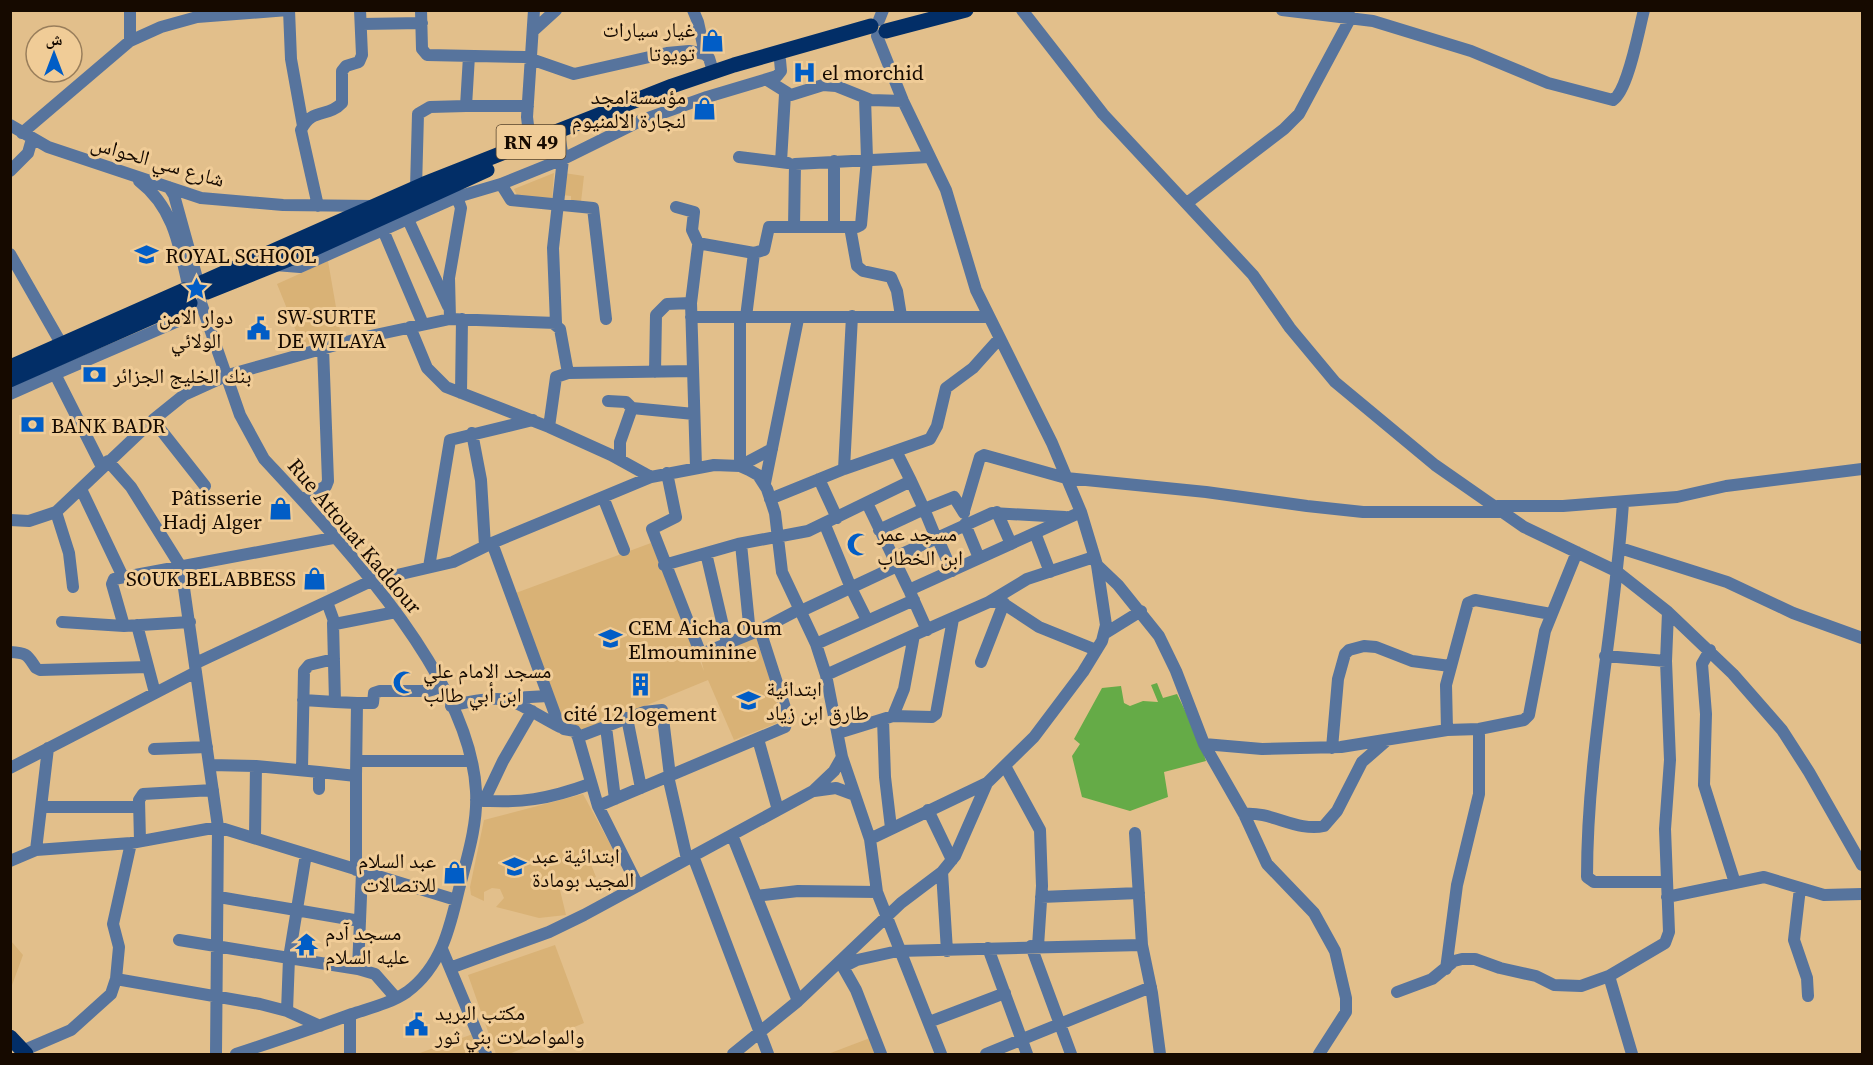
<svg xmlns="http://www.w3.org/2000/svg" width="1873" height="1065" viewBox="0 0 1873 1065" font-family="'Source Serif 4','Noto Naskh Arabic',serif">
<style>
.built{fill:#d9b276}
.green{fill:#65ab47}
.lines{fill:none;stroke-linecap:round;stroke-linejoin:round}
.minor{stroke:#57749d;stroke-width:12}
.major{stroke:#022e67;stroke-width:15}
.labels{text-anchor:middle;dominant-baseline:central;stroke-width:6;stroke-linejoin:round;paint-order:stroke}
.shield{fill:#f0cc97;stroke:#57442d;stroke-width:1.5}
.shield-label{font-size:20px;font-weight:bold;fill:#160a00}
.poi-label{font-size:21px;fill:#160a00;stroke:#f0cc97;text-anchor:start}
.street-label{font-size:21px;fill:#160a00;stroke:#f0cc97}
</style>
<rect width="100%" height="100%" fill="#e2bf8b"/>
<!-- built -->
<path class="built" d="M554,173L552,199L518,197L514,189Z
M564,173L584,176L581,202L571,201V196L562,195Z
M328,261L341,336L302,346L277,284Z
M651,543L704,671L701,659L755,635L785,720L734,740L708,680L579,733L574,723L563,727L513,594Z
M583,794L616,855L590,862L596,877L560,890L566,915L539,918L496,907L504,898L500,889L492,888L484,892V901L471,895L470,887L484,820Z
M11,941L23,955L11,988Z
M555,945L584,1023L509,1054H496L468,975Z
M473,1034L481,1054H417Z
M870,1038L876,1054H828Z"/>
<!-- green -->
<path class="green" d="M1157,683L1163,698L1177,694L1198,737L1206,761L1164,772L1168,797L1130,811L1082,797L1072,756L1080,744L1074,739L1102,688L1121,686L1124,703L1130,706L1143,701L1158,702L1151,685Z"/>
<g class="lines">
<!-- minor -->
<path class="minor" d="M289,10L291,59L303,126
M421,10L422,49L427,55L525,57L574,74L667,53L689,51L705,54L709,58L713,71
M693,10L698,22L705,54
M1022,10L1103,114L1253,275L1290,328L1335,382L1435,465L1524,527L1616,571L1668,612L1733,674L1782,730L1809,772L1862,865
M1282,10L1373,21L1471,51L1548,83L1613,100C1628,91 1639,29 1644,10
M879,20L883,10
M362,24L422,23
M534,30L556,10
M130,41L161,27L197,17L288,10
M767,80L791,95L823,85L836,86L871,100L903,101
M466,106H528
M10,125L48,147L201,198L283,205L374,206
M22,133L130,41V10
M530,142L527,117L534,10
M739,157L788,163
M781,162L785,94
M10,171L28,153L32,139
M139,181C173,207 179,244 188,285
M501,184L511,200L593,208L606,319
M169,187L174,195L198,282
M416,188L418,114L430,107L466,106L469,56
M1187,203L1284,129L1299,114L1351,17
M318,206L301,130C312,107 328,118 342,103V71L346,66L359,62L362,55L360,10
M676,207L694,212L692,230L699,245
M405,213L448,306
M794,227H857L861,225L867,159L865,98
M834,227V161
M850,227L857,266L863,271L891,277L897,291L901,316
M383,230L423,324
M10,254L62,345
M275,265L300,267L457,197L501,184L563,159L640,121L707,97L777,76L781,71L780,60
M201,303L240,415L264,459C339,540 470,676 476,791C478,824 467,858 459,889C450,928 441,967 407,992C391,1003 370,1008 352,1014C314,1028 275,1041 236,1054
M691,317H988
M740,317V466L772,449
M746,317L754,253
M450,319L449,278L461,208L457,197
M410,327L427,368L446,387L549,427L611,455L651,477
M655,372L656,315L667,304L691,303
M568,373L693,371
M461,393L462,319
M10,394L55,374
M608,401L626,402L632,408
M153,420L205,486
M549,427L556,377L568,373L560,329L554,324
M472,433L481,480L485,546
M620,460V442L632,408L694,414
M108,461L131,487L181,567L218,827L216,1054
M102,467L55,374L185,318
M696,467L691,303L698,246L703,244L754,253L764,250L769,227H794L795,164L929,157
M844,469L852,316
M667,473L676,517L652,529L700,652L704,653L760,630L800,609
M819,479L837,518
M765,483L798,319
M81,489L123,577
M603,497L624,550
M770,499L844,469L930,439L937,426L946,388L973,368L999,339
M302,500L326,486L328,481L323,348
M1623,502C1615,628 1587,751 1587,877L1594,882H1666
M867,503L909,590L1081,512
M1497,506H1563L1677,497L1726,486L1862,469
M964,511L980,457L984,455L1066,478L1206,492L1307,506L1363,512H1504
M56,512L69,553L73,587
M997,512L1011,544
M10,520L29,521L56,512L153,420L184,395L228,375L361,338L450,319L556,323L553,248L563,159L560,140
M965,524L979,558
M825,525L851,588L867,620
M879,530L924,509L911,481
M1035,533L1050,572
M937,537L952,571
M936,538L924,509L954,497L964,513
M492,543L559,725L564,729L575,731L578,737L598,806L638,886
M741,544L750,634
M1620,548L1727,582L1793,613L1862,638
M706,553L727,643
M893,558L992,513L1065,517
M664,565L738,544L808,531L911,481L896,451
M1097,565L1118,585L1159,636L1176,671L1204,744L1244,814L1267,864L1314,913L1335,951L1346,998V1012L1319,1054
M429,567L450,440L533,420
M910,592L927,630
M327,602L335,624L396,612
M989,602L1027,579L1094,557
M801,611L897,566
M62,622L124,626L190,622
M333,623L335,702L357,703
M137,625L155,693
M124,626L112,584L114,579L333,538
M1104,634L1141,611
M816,644L914,600
M1710,650L1702,664L1706,714L1704,785L1735,883
M10,652C28,653 27,655 36,668L40,670L148,667
M1605,656L1666,661L1668,612
M981,662L1004,603
M196,663L371,581L453,562L492,543L651,477L714,465L740,466L749,470L758,475L767,489L775,513L782,572L816,644L826,675L842,757L870,839L877,892L941,1054
M826,675L914,635
M512,698L548,696
M303,700L335,702
M451,706C511,691 509,700 560,727
M893,716L904,689L914,635L989,602H1001L1039,627L1096,650
M627,718L641,788
M883,719L885,777L891,828
M606,727L615,799
M1447,730L1446,685L1468,603L1475,600L1551,614
M838,733L893,716L932,717L936,714L953,619
M578,737L644,712L662,710L670,776
M758,739L778,810
M1204,744L1262,749L1341,747L1447,730L1479,729L1524,720L1529,715L1545,631L1577,552
M1332,748L1338,679L1345,654L1349,650L1364,646L1376,647L1412,661L1450,666
M154,749L207,747
M357,761H470
M210,765L256,766
M1005,766L1040,830L1042,886L1038,946
M10,768L196,672
M302,769L304,671L309,665L334,659
M356,776L357,703H373L374,693L380,691H428L442,687
M668,776L687,859
M319,789V772L356,776V870
M814,791L836,788L855,795
M476,800C520,804 549,799 590,784
M484,801L503,761L532,711
M598,806L785,727L788,717L760,630
M41,807H139
M928,810L952,860
M1244,814C1271,811 1297,832 1324,826L1337,811L1362,762L1385,742
M1135,833L1142,945L1152,993L1160,1054
M732,835L798,1001
M255,836L256,766L319,772
M870,839L987,783
M140,841L139,800L143,794L213,790
M36,850L48,748
M306,854L289,958L358,969L362,872
M693,856L768,1054
M10,861L36,850L131,843L218,827L456,900
M942,872L947,951
M1800,888L1794,940L1807,978L1808,996
M756,896L798,891L877,892
M219,897L360,921
M1041,897L1139,893
M1667,897L1764,877L1824,895L1862,894
M179,940L289,958L287,1011
M1031,946L1071,1054
M988,948L1027,1054
M442,949L486,1054
M450,968L549,932L584,915L813,791L834,771L842,757
M358,969L375,974L396,998
M1446,969L1457,885L1479,794V729
M1609,976L1632,1054
M116,979L260,1004L287,1011L320,1026
M1397,992L1432,979L1454,961L1462,959H1475L1500,968L1536,976L1554,985L1581,986L1609,976L1665,943L1669,932L1665,829L1670,760L1666,661
M350,1015V1054
M929,1022L1005,993
M22,1051L71,1030L111,994L116,979L119,947L113,924L131,843
M733,1054L798,1001L901,903L942,872L955,856L987,783L1034,737L1083,672L1102,641L1106,625L1097,565L1081,512L1052,443L976,290L946,190L903,101L877,36
M881,1054L856,990L843,967L857,960L898,951L1142,945
M986,1054L1151,987"/>
<!-- major -->
<path class="major" d="M886,31L966,10
M201,283L424,184L672,86L734,65L871,26
M207,292L309,251L487,170
M10,367L184,290
M10,380L166,311L190,303
M10,1037L26,1054"/>
</g>
<!-- icons -->
<defs>
<symbol id="shop-bare" viewBox="-9 -9 18 18"><path d="M-5-2.5h2.3a2.7 3.5 0 0 1 5.4 0H5L5.5 6h-11ZM-1.5-2.5h3a1.5 2.3 0 0 0-3 0Z" fill="#015dc6" stroke="#f0cc97" stroke-width="2.5" paint-order="stroke"/></symbol>
<symbol id="hospital-bare" viewBox="-9 -9 18 18"><path d="M-5-5h3v3.5h4V-5h3V5h-3V1.5h-4V5h-3Z" fill="#015dc6" stroke="#f0cc97" stroke-width="2.5" paint-order="stroke"/></symbol>
<symbol id="school-bare" viewBox="-9 -9 18 18"><path d="M0-5L7-2L0 1L-7-2ZM-4 1L0 2.5L4 1V4Q0 6-4 4Z" fill="#015dc6" stroke="#f0cc97" stroke-width="2.5" paint-order="stroke"/></symbol>
<symbol id="sight-bare" viewBox="-9 -9 18 18"><path d="M0-6L1.8-2.2L6-1.7L2.9 1.2L3.7 5.4L0 3.3L-3.7 5.4L-2.9 1.2L-6-1.7L-1.8-2.2Z" fill="#015dc6" stroke="#f0cc97" stroke-width="2.5" paint-order="stroke"/></symbol>
<symbol id="civic-bare" viewBox="-9 -9 18 18"><path d="M-.6-6.5H3V-4.5H.6V-3L4-1V1h2V6H-6V1h2V-1L-.6-3ZM-1.2 2.5V6h2.4V2.5Z" fill="#015dc6" stroke="#f0cc97" stroke-width="2.5" paint-order="stroke"/></symbol>
<symbol id="bank-bare" viewBox="-9 -9 18 18"><path d="M-6-4H6V4H-6ZM0-2.3a2.3 2.3 0 1 0 0 4.6a2.3 2.3 0 1 0 0-4.6Z" fill="#015dc6" stroke="#f0cc97" stroke-width="2.5" paint-order="stroke"/></symbol>
<symbol id="mosque-bare" viewBox="-9 -9 18 18"><path d="M3.5-4.9A6 6 0 1 0 3.5 4.9A5 5 0 1 1 3.5-4.9Z" fill="#015dc6" stroke="#f0cc97" stroke-width="2.5" paint-order="stroke"/></symbol>
<symbol id="building-bare" viewBox="-9 -9 18 18"><path d="M-4-6H4V6H1V3H-1V6H-4ZM-2.5-4.3h1.7v1.8h-1.7ZM.8-4.3h1.7v1.8H.8ZM-2.5-1h1.7V.8h-1.7ZM.8-1h1.7V.8H.8Z" fill="#015dc6" stroke="#f0cc97" stroke-width="2.5" paint-order="stroke"/></symbol>
<symbol id="temple-bare" viewBox="-9 -9 18 18"><path d="M0-6L5-2H3V0L6.5 2.5H4V6H1.5V3h-3V6H-4V2.5H-6.5L-3 0V-2H-5Z" fill="#015dc6" stroke="#f0cc97" stroke-width="2.5" paint-order="stroke"/></symbol>
</defs>
<g fill-rule="evenodd">
<use href="#shop-bare" x="696" y="24" width="33" height="33"/>
<use href="#hospital-bare" x="788" y="56" width="33" height="33"/>
<use href="#shop-bare" x="688" y="92" width="33" height="33"/>
<use href="#school-bare" x="130" y="238" width="33" height="33"/>
<use href="#sight-bare" x="180" y="272" width="33" height="33"/>
<use href="#civic-bare" x="242" y="312" width="33" height="33"/>
<use href="#bank-bare" x="78" y="358" width="33" height="33"/>
<use href="#bank-bare" x="16" y="408" width="33" height="33"/>
<use href="#shop-bare" x="264" y="492" width="33" height="33"/>
<use href="#mosque-bare" x="842" y="528" width="33" height="33"/>
<use href="#shop-bare" x="298" y="562" width="33" height="33"/>
<use href="#school-bare" x="594" y="622" width="33" height="33"/>
<use href="#mosque-bare" x="388" y="666" width="33" height="33"/>
<use href="#building-bare" x="624" y="668" width="33" height="33"/>
<use href="#school-bare" x="732" y="684" width="33" height="33"/>
<use href="#school-bare" x="498" y="850" width="33" height="33"/>
<use href="#shop-bare" x="438" y="856" width="33" height="33"/>
<use href="#temple-bare" x="290" y="928" width="33" height="33"/>
<use href="#civic-bare" x="400" y="1008" width="33" height="33"/>
</g>
<g class="labels">
<!-- shield labels -->
<rect class="shield" x="496.5" y="125" width="69" height="34" rx="4.5"/>
<g class="shield-label">
<text x="531" y="142">RN 49</text>
</g>
<!-- poi labels -->
<g class="poi-label">
<text x="695" y="29" text-anchor="end">غيار سيارات<tspan x="695" dy="24">تويوتا</tspan></text>
<text x="822" y="72">el morchid</text>
<text x="686" y="96" text-anchor="end">مؤسسةامجد<tspan x="686" dy="24">لنجارة الالمنيوم</tspan></text>
<text x="165" y="255">ROYAL SCHOOL</text>
<text x="196" y="316" text-anchor="middle">دوار الامن<tspan x="196" dy="24">الولائي</tspan></text>
<text x="277" y="316">SW-SURTE<tspan x="277" dy="24">DE WILAYA</tspan></text>
<text x="113" y="375">بنك الخليج الجزائر</text>
<text x="51" y="425">BANK BADR</text>
<text x="262" y="497" text-anchor="end">Pâtisserie<tspan x="262" dy="24">Hadj Alger</tspan></text>
<text x="877" y="533">مسجد عمر<tspan x="877" dy="24">ابن الخطاب</tspan></text>
<text x="296" y="578" text-anchor="end">SOUK BELABBESS</text>
<text x="628" y="627">CEM Aicha Oum<tspan x="628" dy="24">Elmouminine</tspan></text>
<text x="423" y="670">مسجد الامام علي<tspan x="423" dy="24">ابن أبي طالب</tspan></text>
<text x="766" y="688">ابتدائية<tspan x="766" dy="24">طارق ابن زياد</tspan></text>
<text x="640" y="713" text-anchor="middle">cité 12 logement</text>
<text x="532" y="855">ابتدائية عبد<tspan x="532" dy="24">المجيد بومادة</tspan></text>
<text x="436" y="860" text-anchor="end">عبد السلام<tspan x="436" dy="24">للاتصالات</tspan></text>
<text x="325" y="932">مسجد آدم<tspan x="325" dy="24">عليه السلام</tspan></text>
<text x="435" y="1012">مكتب البريد<tspan x="435" dy="24">والمواصلات بني ثور</tspan></text>
</g>
<!-- street labels -->
<g class="street-label">
<text transform="translate(158 161) rotate(16)">شارع سي الحواس</text>
<text transform="translate(355 536) rotate(50)">Rue Attouat Kaddour</text>
</g>
</g>
<!-- border -->
<rect width="1873" height="1065" fill="none" stroke="#160a00" stroke-width="24"/>
<!-- north arrow -->
<g transform="translate(54 54)"><circle r="28" fill="#f0cc97" stroke="#997e5b" stroke-width="1.5"/>
<path d="M0-4.5L10 22L0 15L-10 22Z" fill="#015dc6"/>
<text y="-9" font-size="16" font-weight="bold" text-anchor="middle" fill="#160a00">ش</text>
</g>
</svg>
